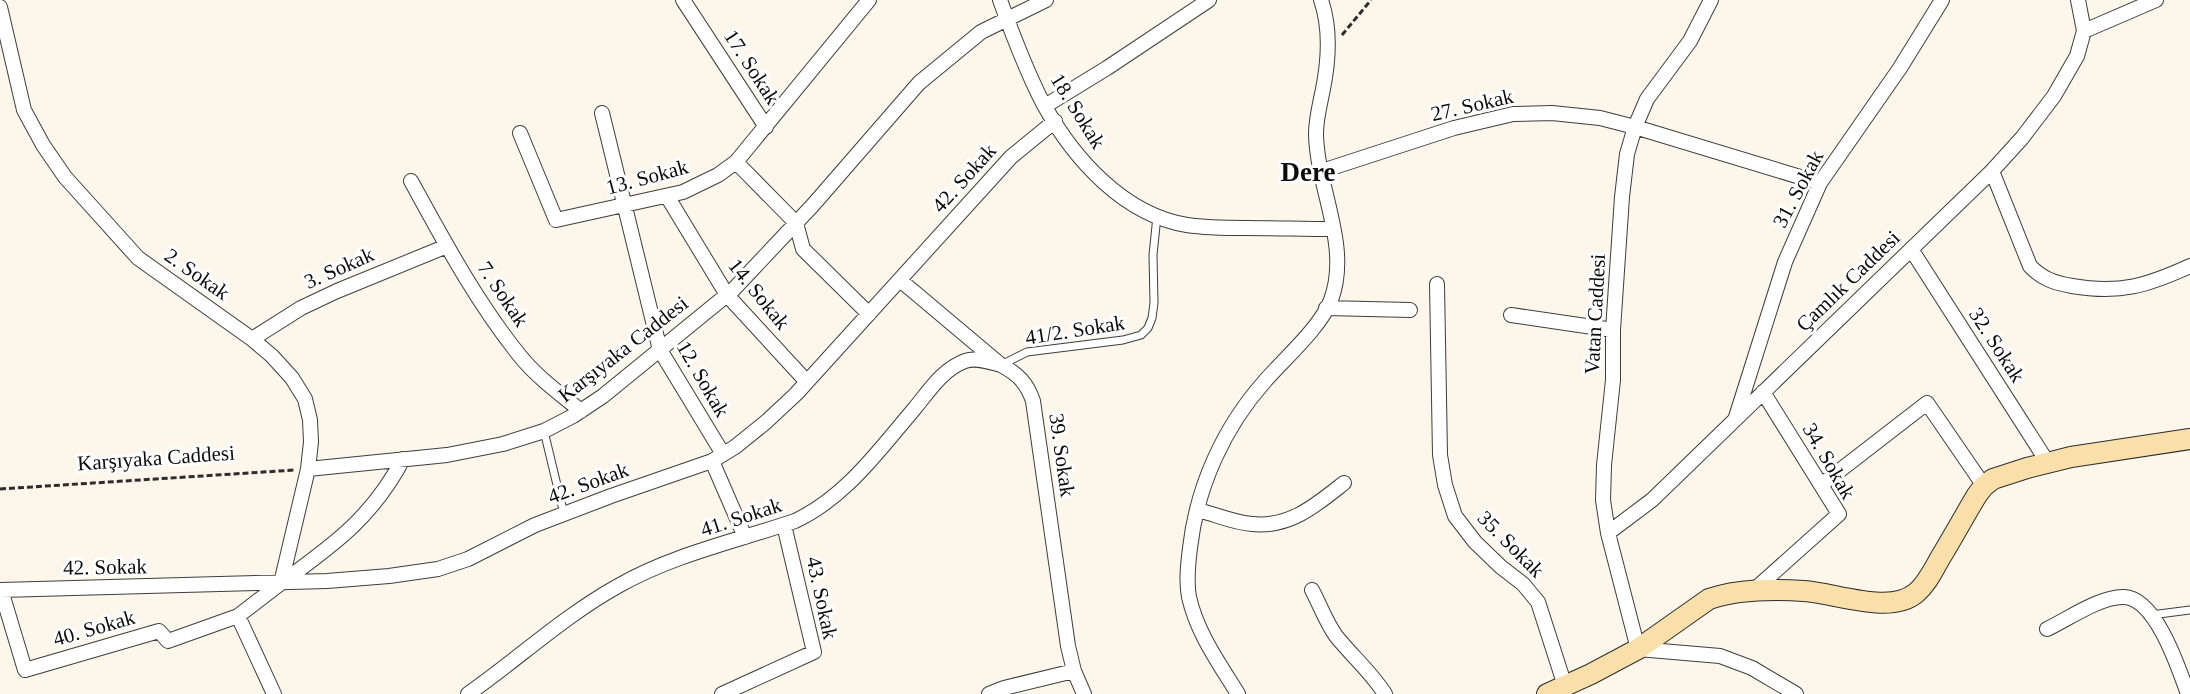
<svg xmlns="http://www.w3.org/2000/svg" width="2190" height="694" viewBox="0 0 2190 694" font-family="Georgia,serif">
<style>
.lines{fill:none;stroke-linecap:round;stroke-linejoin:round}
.lane-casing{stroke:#3e3e3e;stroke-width:9}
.street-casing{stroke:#3e3e3e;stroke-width:16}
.secondary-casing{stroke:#2d2d2d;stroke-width:22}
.path{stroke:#2d2d2d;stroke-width:3;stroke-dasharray:6 3;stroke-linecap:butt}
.lane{stroke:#fff;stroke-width:7}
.street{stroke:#fff;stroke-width:14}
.secondary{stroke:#f9dfaa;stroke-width:20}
.labels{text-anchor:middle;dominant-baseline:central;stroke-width:6;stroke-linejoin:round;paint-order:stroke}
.street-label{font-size:21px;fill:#0b0b0b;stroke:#fff}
.district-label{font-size:27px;font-weight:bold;fill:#0b0b0b;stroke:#fff}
</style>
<rect width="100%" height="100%" fill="#fdf6ea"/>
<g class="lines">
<defs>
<path id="lane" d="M1001,365L1027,352L1123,340L1141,335L1148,328L1152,318L1154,303L1153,255L1157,216
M544,431L564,514
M2151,615L2190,610"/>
<path id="street" d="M683,0L766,127
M1000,0C1012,33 1028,75 1044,105C1074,159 1124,215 1187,225C1207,228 1227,228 1246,228C1275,228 1304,229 1333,229
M1711,0L1690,41L1647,99L1635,127L1627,154L1622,197L1613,330V380L1604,465L1603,500L1608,533L1638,649L1720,656L1752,668L1796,694
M0,7L24,110L43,145L65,177L138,258L252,339L272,356L292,378L305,399L310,420L311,442L308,469L281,583L238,616L274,694
M2084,31L2156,0
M1045,106L1107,68L1209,0
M602,113L660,350L723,454
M520,133L556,220L683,192L718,175L736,162L869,0
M736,162L796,223L803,249L869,314
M1322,171L1454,128L1513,114L1552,113L1600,118L1635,127L1820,183
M1992,171L2030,266C2042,279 2055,283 2072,286C2120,294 2146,286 2190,266
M411,181C444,241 477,303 520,356C537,377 560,394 581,411
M667,196L727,295L807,382
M1911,249L2048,463
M900,280L1001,365C1018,374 1027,383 1033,401L1068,646L1074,671L1084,694
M1437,284L1440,455L1445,485L1455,516L1475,542L1501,567L1523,584L1538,602L1565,686L1563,692
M1326,308L1410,310
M1511,315L1613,330
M252,339L301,308L337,291L447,246
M1736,417L1785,262L1820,183L1900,68L1942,0
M712,461L745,537
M308,469L447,455L503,444L544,431L573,416L603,396L733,290L813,205L919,83L981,32L1046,0
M1821,485L1927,403L1984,486
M1197,510C1215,514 1234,523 1252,524C1290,528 1316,505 1344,483
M1608,533L1652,500L1992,171L2022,138L2054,96L2077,56L2084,31L2078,0
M281,583C333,545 372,518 403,459
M1312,590C1320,605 1326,622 1336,636C1352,656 1371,672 1385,694
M1753,591L1839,514L1763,392
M238,616L168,641L159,631L25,670L1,590L327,581L389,576L438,569L468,559L535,525L611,496L712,461L735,447L766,422L796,394L1011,157L1055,121
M2047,629C2068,619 2101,596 2124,597C2156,598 2179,669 2188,694
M468,694C518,659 564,616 618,586C672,555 736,541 795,521C846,497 879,450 915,408C929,391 943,369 965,361C976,357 990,362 1001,365
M722,694L814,652L784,525
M989,694L1004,688L1074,671
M1238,694C1219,663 1197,633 1189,597C1186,581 1188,564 1190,548C1197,486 1224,427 1265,381C1285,358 1320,328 1331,300C1351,246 1317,189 1316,134C1316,119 1320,104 1323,89C1329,59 1331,29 1321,0"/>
<path id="secondary" d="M1547,694L1591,674L1638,649L1709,599C1739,589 1772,589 1804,591C1836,593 1890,615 1916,593C1928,583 1934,568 1942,555C1954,535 1965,515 1977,495L1984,486L1993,479L2027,468L2071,457L2190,439"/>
</defs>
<!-- lane casing -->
<use href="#lane" class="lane-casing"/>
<!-- street casing -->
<use href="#street" class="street-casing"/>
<!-- secondary casing -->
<use href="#secondary" class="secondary-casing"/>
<!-- path -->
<path class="path" d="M1342,35L1371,0
M0,489L295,470"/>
<!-- lane -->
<use href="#lane" class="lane"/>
<!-- street -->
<use href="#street" class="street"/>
<!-- secondary -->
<use href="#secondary" class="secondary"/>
</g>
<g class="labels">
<!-- street labels -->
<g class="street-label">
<text transform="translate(752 67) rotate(57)">17. Sokak</text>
<text transform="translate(1472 105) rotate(-13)">27. Sokak</text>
<text transform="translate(1078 111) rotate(58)">18. Sokak</text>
<text transform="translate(647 177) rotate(-15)">13. Sokak</text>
<text transform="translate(964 178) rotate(-48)">42. Sokak</text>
<text transform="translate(1798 189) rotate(-62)">31. Sokak</text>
<text transform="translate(339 268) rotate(-24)">3. Sokak</text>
<text transform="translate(197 274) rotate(35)">2. Sokak</text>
<text transform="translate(1848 281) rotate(-44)">Çamlık Caddesi</text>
<text transform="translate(503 294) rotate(56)">7. Sokak</text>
<text transform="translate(759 294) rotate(51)">14. Sokak</text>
<text transform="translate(1595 314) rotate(-87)">Vatan Caddesi</text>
<text transform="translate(1075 330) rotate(-9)">41/2. Sokak</text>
<text transform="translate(1997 345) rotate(57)">32. Sokak</text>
<text transform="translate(623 349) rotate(-38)">Karşıyaka Caddesi</text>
<text transform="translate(703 379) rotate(60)">12. Sokak</text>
<text transform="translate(1062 455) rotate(82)">39. Sokak</text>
<text transform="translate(156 458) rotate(-4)">Karşıyaka Caddesi</text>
<text transform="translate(1829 461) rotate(60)">34. Sokak</text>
<text transform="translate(588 483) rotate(-20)">42. Sokak</text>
<text transform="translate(741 517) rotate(-18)">41. Sokak</text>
<text transform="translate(1511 544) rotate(45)">35. Sokak</text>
<text transform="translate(105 567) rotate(-1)">42. Sokak</text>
<text transform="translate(822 598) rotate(78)">43. Sokak</text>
<text transform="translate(94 628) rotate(-16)">40. Sokak</text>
</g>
<!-- district labels -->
<g class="district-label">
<text x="1308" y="172">Dere</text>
</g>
</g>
</svg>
